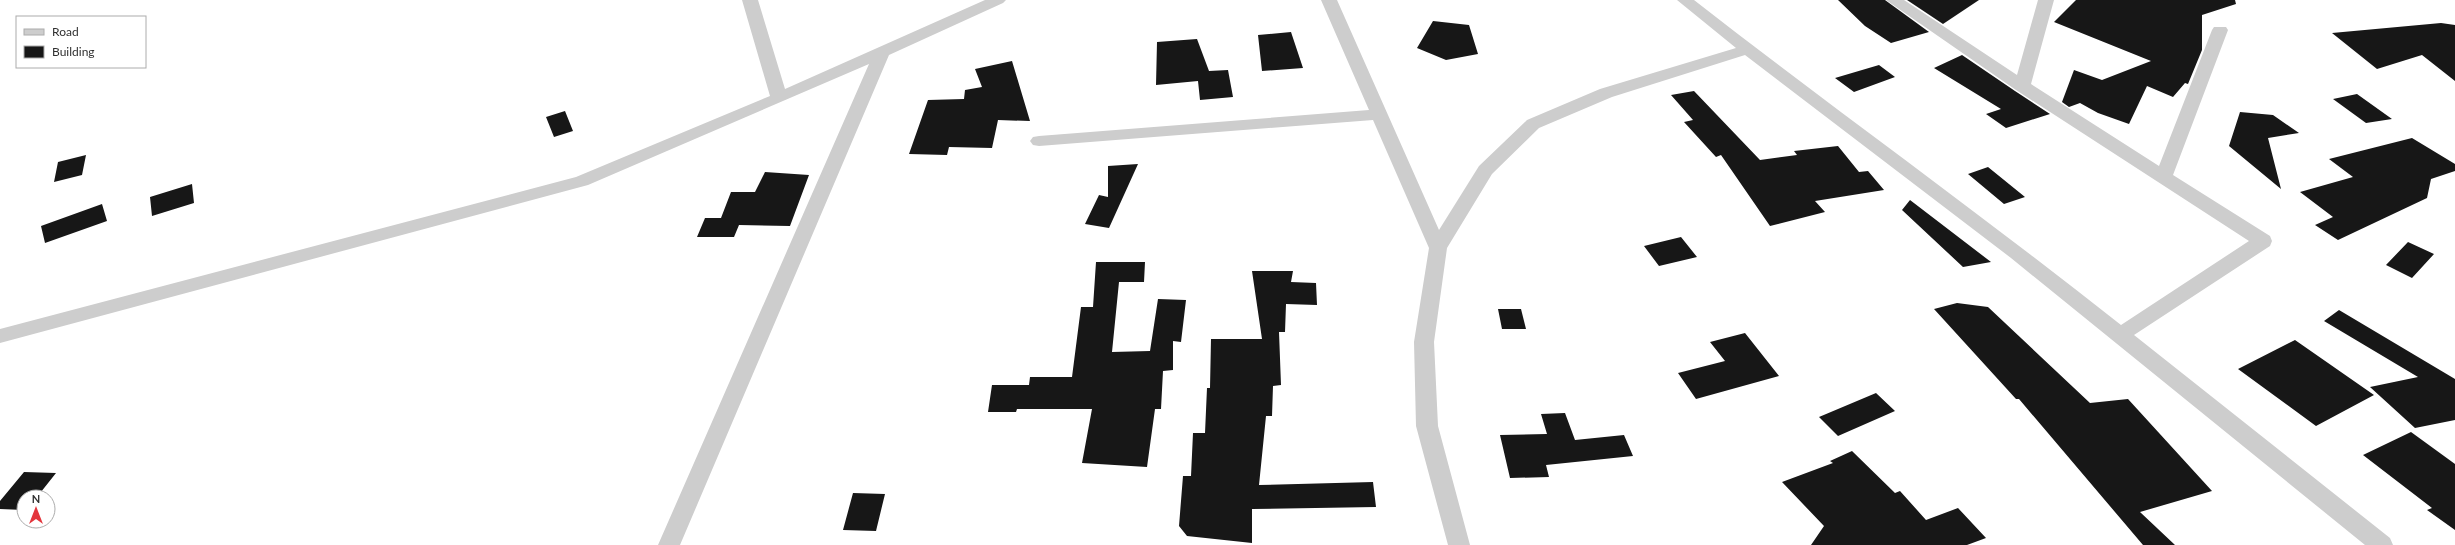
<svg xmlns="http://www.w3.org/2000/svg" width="2455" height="545" viewBox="0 0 2455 545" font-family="Lato,sans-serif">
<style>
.building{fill:#171717}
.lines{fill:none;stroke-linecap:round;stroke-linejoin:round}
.minor{fill:#cdcdcd;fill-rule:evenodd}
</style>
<rect width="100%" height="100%" fill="#fff"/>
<!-- building -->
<path class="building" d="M1838,0H1885L1929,32L1891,43L1865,26Z
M1907,0H1979L1943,24Z
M2076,0H2235L2236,4L2202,15V50L2188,84L2185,83L2173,97L2147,86L2129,124L2098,113L2080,103L2069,107L2062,102L2074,70L2102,80L2151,61L2054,22Z
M1433,21L1469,25L1478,54L1446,60L1417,48Z
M2441,23L2455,25V81L2422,55L2377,69L2332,33Z
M1291,32L1303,68L1262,71L1258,35Z
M1197,39L1209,71L1228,70L1233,97L1200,100L1198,81L1156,85L1157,42Z
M1962,55L2015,91L2050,114L2006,128L1986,114L2001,109L1934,68Z
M1012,61L1030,121L998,120L992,148L949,147L947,155L909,154L928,100L964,99L965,90L982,87L975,69Z
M1879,65L1895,77L1854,92L1835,78Z
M1694,91L1760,160L1797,155L1794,151L1838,146L1859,172L1868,171L1884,190L1815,201L1825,212L1770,226L1721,155L1716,157L1684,122L1693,120L1671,95Z
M2357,94L2392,119L2366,123L2333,99Z
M565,111L573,131L554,137L546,117Z
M2240,112L2273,115L2299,133L2268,138L2281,189L2229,146Z
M2412,138L2455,164V171L2431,179L2427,198L2338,240L2315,225L2333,217L2300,192L2353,177L2329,159Z
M86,155L82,175L54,182L58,162Z
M1138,164L1109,228L1085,224L1099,195L1108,197V166Z
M1988,167L2025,197L2004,204L1968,174Z
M765,172L809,175L790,226L739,225L734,237H697L705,218H721L731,192H755Z
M192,184L194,203L152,216L150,197Z
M1910,200L1991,262L1963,267L1902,210Z
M102,204L107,221L45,243L41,226Z
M1681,237L1697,257L1659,266L1644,246Z
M2408,242L2434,254L2412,278L2386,265Z
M1096,262H1145L1144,282H1119L1112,352L1150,351L1158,299L1186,300L1181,342L1173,341V370L1163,371L1161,409H1155L1147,467L1082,463L1092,409H1017L1016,412H988L992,385H1029L1030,377H1072L1081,307H1093Z
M1252,271H1293L1291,282L1316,283L1317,305L1286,304L1285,332H1279L1281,385L1273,386L1272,416H1266L1259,485L1373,482L1376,507L1252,509V543L1187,536L1179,526L1183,476H1191L1193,433H1205L1207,388H1210L1211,339H1262Z
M1957,303L1988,307L2090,403L2128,399L2212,491L2140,512L2175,545H2143L2019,399H2016L1934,309Z
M1498,309H1521L1526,329H1502Z
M2339,310L2455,379V420L2415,428L2370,387L2418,377L2324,321Z
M1745,333L1779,376L1696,399L1678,373L1725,361L1710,342Z
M2295,340L2374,395L2316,426L2238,369Z
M1876,393L1895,411L1838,436L1819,417Z
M1565,413L1575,440L1624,435L1633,456L1546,465L1549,477L1510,478L1500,435L1547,434L1541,414Z
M2411,432L2455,464V530L2427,510L2432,508L2363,455Z
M1852,451L1895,493L1900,491L1926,520L1958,508L1986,538L1967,545H1811L1824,526L1782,482L1833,463L1830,461Z
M24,472L56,473L37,497H24V510L0,509V501Z
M853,493L885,494L876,531L843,530Z"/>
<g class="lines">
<!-- minor -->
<path class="minor" d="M742,0H758L785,89L985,0H1006L1003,3L889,55L680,545H658L869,64L588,185L0,343V329L576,177L770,96Z
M1321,0H1337L1439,230L1479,166L1527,120L1600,89L1736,48L1677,0H1694C1835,110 1981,214 2121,325L2249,241L2016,90L1886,0H1904L2017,75L2038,0H2054L2031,84L2159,166L2212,30L2214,27H2226L2228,30L2173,175L2270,236L2272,241L2270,246L2134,335L2390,538L2393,545H2365L2011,258L1745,55L1612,97L1539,128L1492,174L1447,248L1434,342L1438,426L1470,545H1448L1416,426L1414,342L1429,248L1373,120L1039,146L1033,145L1030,141L1033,137L1039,136L1369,110Z"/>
</g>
<!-- legend -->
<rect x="16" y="16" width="130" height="52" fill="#ffffff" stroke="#acacac"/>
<rect x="24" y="29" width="20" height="6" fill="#cdcdcd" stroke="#acacac"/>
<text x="52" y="36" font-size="12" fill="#303030">Road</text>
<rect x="24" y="46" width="20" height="12" fill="#171717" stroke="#acacac"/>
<text x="52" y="56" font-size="12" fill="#303030">Building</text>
<!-- north arrow -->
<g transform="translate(36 509)"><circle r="19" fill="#ffffff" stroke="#acacac"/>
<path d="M0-3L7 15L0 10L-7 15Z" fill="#e3353c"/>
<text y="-6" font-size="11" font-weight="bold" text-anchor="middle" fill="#303030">N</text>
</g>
</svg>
